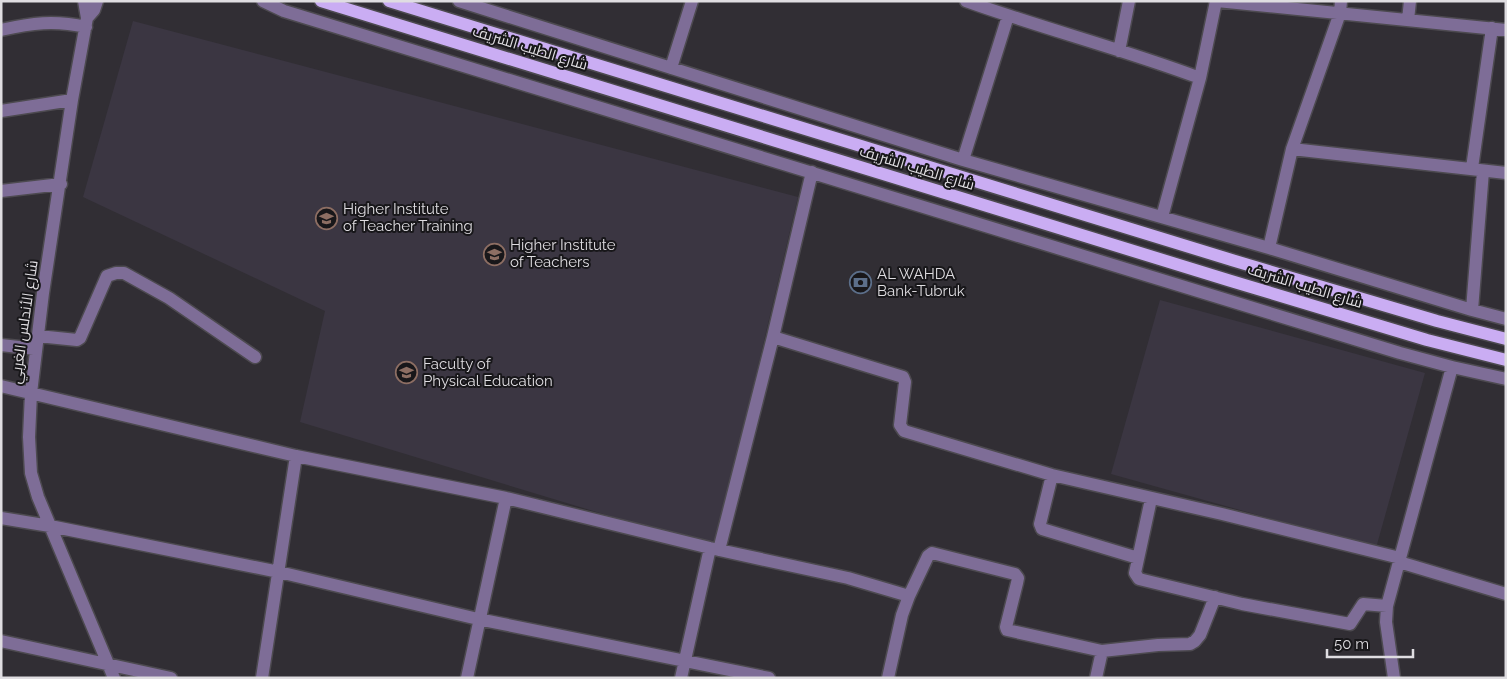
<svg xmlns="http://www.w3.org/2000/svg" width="1507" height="679" viewBox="0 0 1507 679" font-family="Raleway,Cairo,sans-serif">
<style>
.built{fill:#3b3642}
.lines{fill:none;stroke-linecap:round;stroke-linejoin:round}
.minor-casing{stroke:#4d4a50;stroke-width:15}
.major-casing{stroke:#4d4a50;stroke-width:15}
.minor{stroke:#7e6d97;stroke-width:12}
.major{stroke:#caadf3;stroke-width:12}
.labels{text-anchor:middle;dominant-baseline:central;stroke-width:4;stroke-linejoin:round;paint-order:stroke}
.street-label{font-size:15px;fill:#dfdde1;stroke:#18171a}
.poi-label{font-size:15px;fill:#dfdde1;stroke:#18171a;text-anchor:start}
</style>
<rect width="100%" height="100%" fill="#312e34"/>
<!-- built -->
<path class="built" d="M133,21L798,197L715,548L300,422L325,311L83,197Z
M1160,300L1425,373L1376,548L1111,474Z"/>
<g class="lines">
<defs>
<path id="minor" d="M84,1L87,18L72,100L43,293L31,393L29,437L31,473L38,497L114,678
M263,1L284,11L1400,353L1452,367L1506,379
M459,1L963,160L1269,248L1472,310L1506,319
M966,1C1044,29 1123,49 1200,78L1216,1
M1217,1L1506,30
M87,18L94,10L97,1
M1408,20L1410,1
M1,30C32,23 54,20 86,27
M1119,51L1129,1
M671,68L692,1
M1,111L72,100
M1292,149L1506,173
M963,160L1008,16
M1472,168L1492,28
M1,191L61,184
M1162,217L1200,78
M1269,248L1292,149L1340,13L1341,1
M1472,310L1483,171
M38,336L77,340L80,338L107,276L116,273H124L169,298L255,357
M773,337L903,377L905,382L900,425L904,431L1052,475L1222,514L1400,558
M1,345L36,349
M1,386L296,456L506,498L710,548L848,578L909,596L902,615L888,678
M1052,475L1040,524L1042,529L1138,558
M1151,499L1135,573L1139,579L1242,604L1350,624L1363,604L1387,606
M1,518L50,526L279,572L478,619L769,678
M719,550L773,337L812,172
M1399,562L1506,594
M909,596L928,556L932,553L1015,574L1018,578L1017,583L1006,627L1007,630L1102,651
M1,641L171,678
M262,678L296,456
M467,678L506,498
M681,678L710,548
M1096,678L1102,651L1158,645L1190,644L1195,641L1200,635L1215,597
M1394,678L1386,622L1387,606L1452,367"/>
<path id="major" d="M321,1L1231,281L1427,340L1506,360
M389,1L1235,261L1437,321L1506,339"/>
</defs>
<!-- minor casing -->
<use href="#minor" class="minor-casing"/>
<!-- major casing -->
<use href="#major" class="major-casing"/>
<!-- minor -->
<use href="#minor" class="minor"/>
<!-- major -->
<use href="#major" class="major"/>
</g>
<!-- icons -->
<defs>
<symbol id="university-ring" viewBox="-11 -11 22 22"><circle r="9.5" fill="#18171a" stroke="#8d6e63" stroke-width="1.5"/><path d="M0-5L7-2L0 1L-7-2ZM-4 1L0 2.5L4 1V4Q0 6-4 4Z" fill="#8d6e63"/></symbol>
<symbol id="bank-ring" viewBox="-11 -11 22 22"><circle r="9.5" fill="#18171a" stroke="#5c6f8a" stroke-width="1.5"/><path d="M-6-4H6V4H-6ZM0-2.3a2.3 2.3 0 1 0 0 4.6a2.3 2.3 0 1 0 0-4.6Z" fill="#5c6f8a"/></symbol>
</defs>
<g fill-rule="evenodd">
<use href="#university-ring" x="314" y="206" width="25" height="25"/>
<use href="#university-ring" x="482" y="242" width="25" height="25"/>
<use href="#bank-ring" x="848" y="270" width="25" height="25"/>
<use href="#university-ring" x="394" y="360" width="25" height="25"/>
</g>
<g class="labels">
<!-- street labels -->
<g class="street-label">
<text transform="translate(530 48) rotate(17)">شارع الطيب الشريف</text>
<text transform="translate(917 168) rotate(17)">شارع الطيب الشريف</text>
<text transform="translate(1305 286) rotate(17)">شارع الطيب الشريف</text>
<text transform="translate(24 322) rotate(-82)">شارع الأندلس الغربي</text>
</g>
<!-- poi labels -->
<g class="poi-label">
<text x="343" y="209">Higher Institute<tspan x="343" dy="17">of Teacher Training</tspan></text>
<text x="510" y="245">Higher Institute<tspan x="510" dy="17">of Teachers</tspan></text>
<text x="877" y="274">AL WAHDA<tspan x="877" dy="17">Bank-Tubruk</tspan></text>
<text x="423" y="364">Faculty of<tspan x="423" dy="17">Physical Education</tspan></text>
</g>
</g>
<!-- border -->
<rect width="1507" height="679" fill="none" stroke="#dfdde1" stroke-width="5"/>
<!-- scale -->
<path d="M1327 649v8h86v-8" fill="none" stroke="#dfdde1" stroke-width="2.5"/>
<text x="1334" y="649" font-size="15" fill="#dfdde1" stroke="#18171a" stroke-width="4" paint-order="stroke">50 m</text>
</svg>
